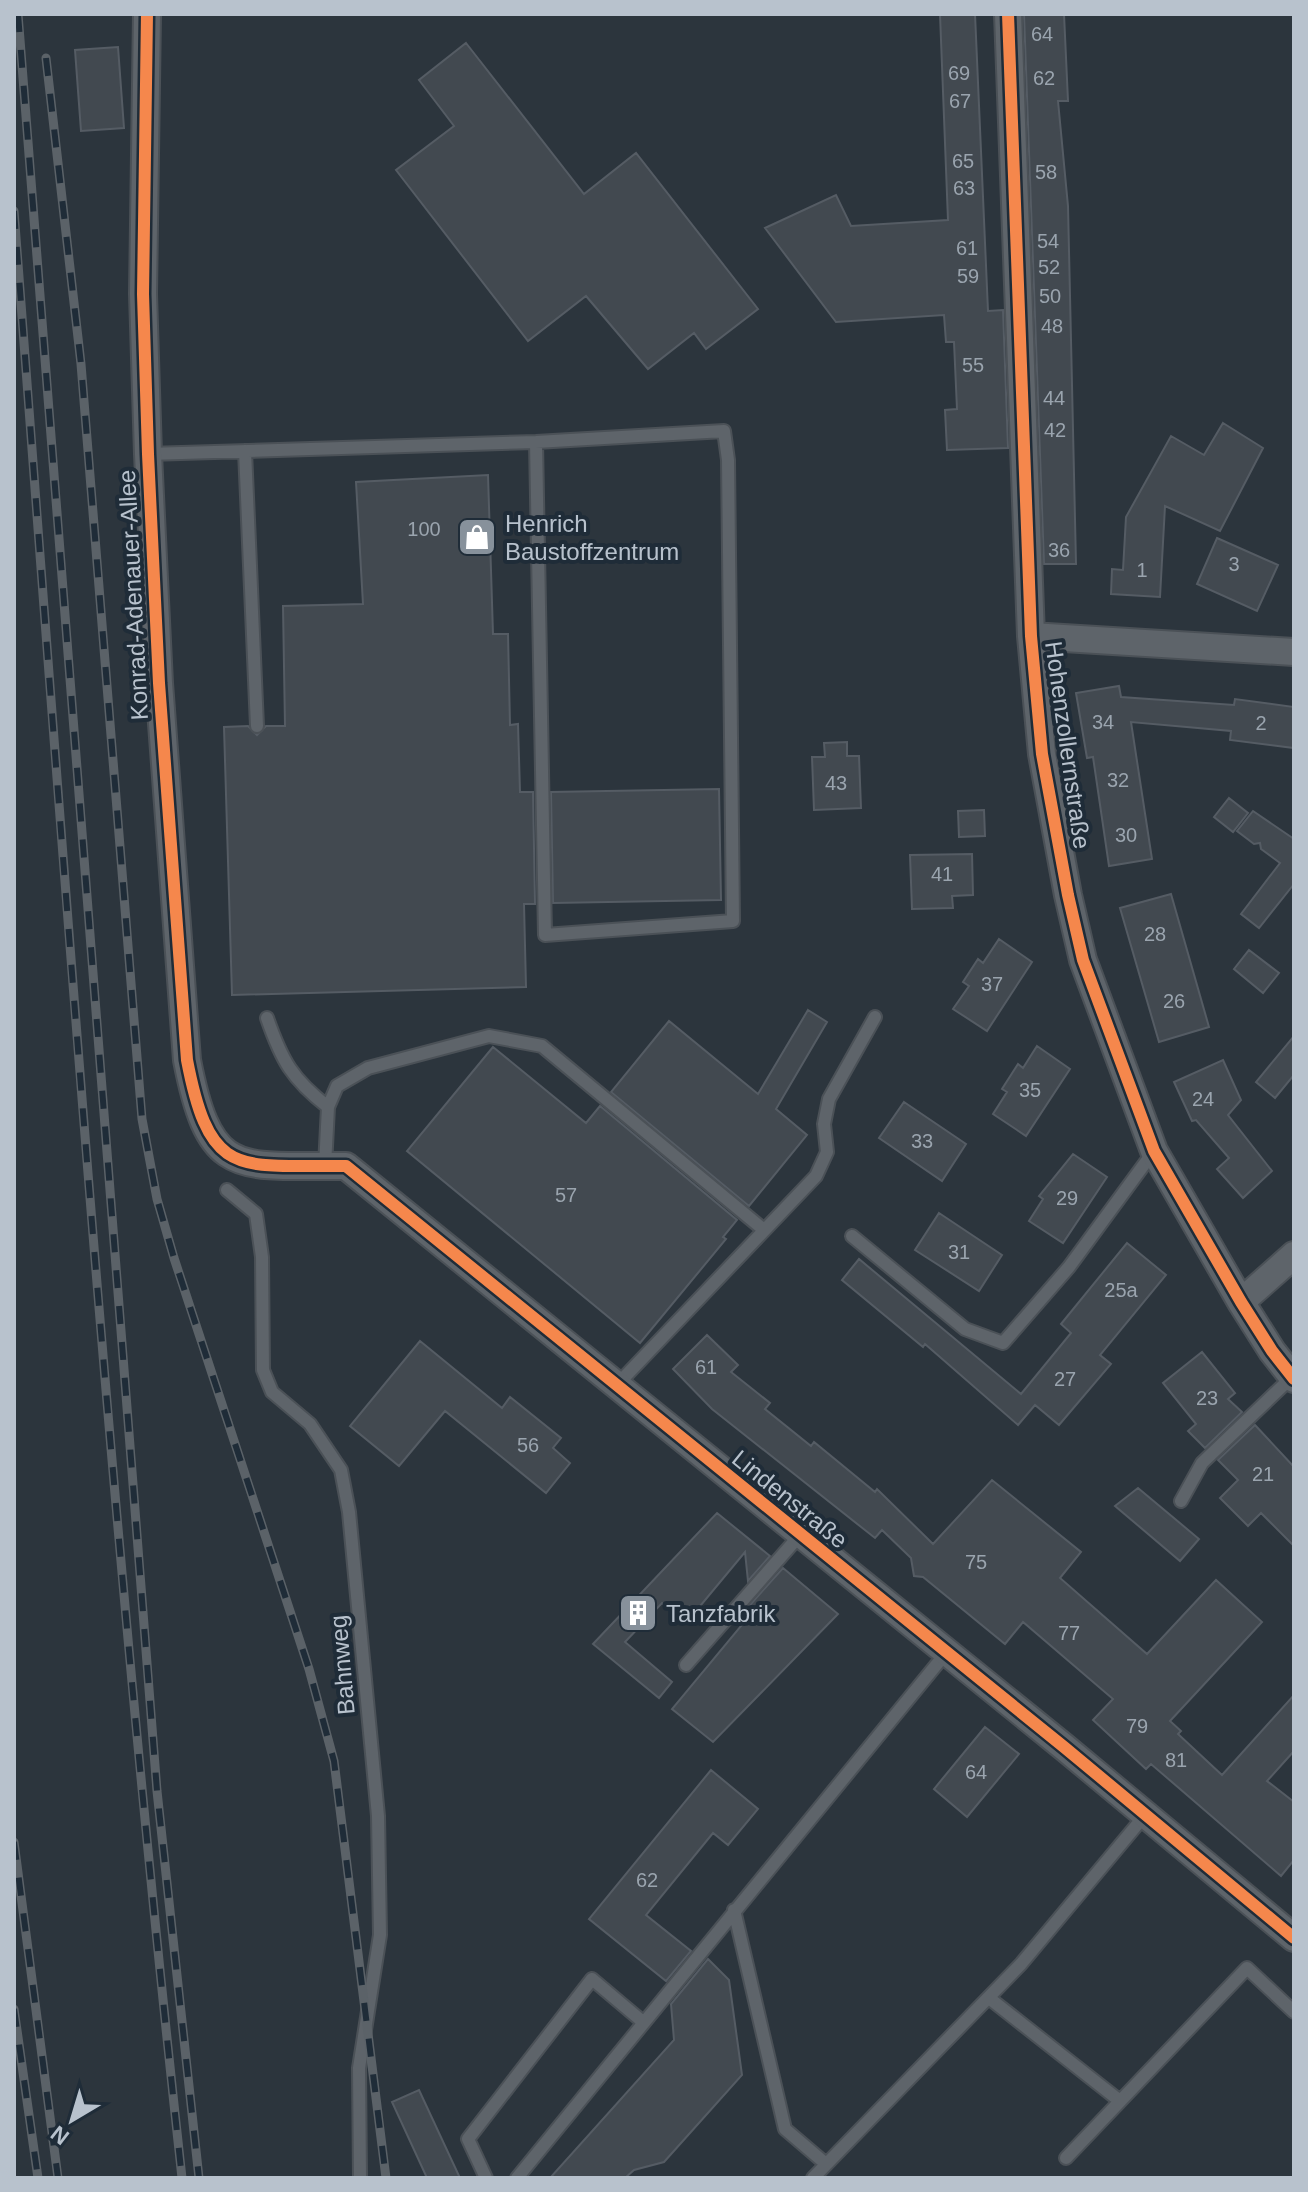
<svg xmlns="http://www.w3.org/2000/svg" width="1308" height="2192" viewBox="0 0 1308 2192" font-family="Helvetica,sans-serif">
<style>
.building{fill:#424950;stroke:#555c64;stroke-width:2}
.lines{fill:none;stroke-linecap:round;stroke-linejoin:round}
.lane-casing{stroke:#4b5157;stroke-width:16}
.street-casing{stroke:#4b5157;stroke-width:30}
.lane{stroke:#5e646a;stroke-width:12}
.street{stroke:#5e646a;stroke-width:26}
.rail-casing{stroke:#5b6268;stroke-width:9}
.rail{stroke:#1f2c38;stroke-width:6;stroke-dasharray:18;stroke-linecap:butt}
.cycleway-casing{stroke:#1f2c38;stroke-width:17}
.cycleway{stroke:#f5874c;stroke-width:12}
.labels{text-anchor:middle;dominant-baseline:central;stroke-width:8;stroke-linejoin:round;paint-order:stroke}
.number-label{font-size:20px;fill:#9aa4ae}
.poi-label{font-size:24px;fill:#b8c2cd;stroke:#1f2c38;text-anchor:start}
.street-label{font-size:24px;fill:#b8c2cd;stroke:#1f2c38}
</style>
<rect width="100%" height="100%" fill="#2c353d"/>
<!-- building -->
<path class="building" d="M940,14H975L988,311L1003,310L1008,448L947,450L945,410L957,409L954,342H946L944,315L836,322L765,228L836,195L851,226L948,220Z
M1024,14H1064L1068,101H1058L1068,206L1076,564H1044Z
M466,43L584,194L636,153L758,309L706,349L694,333L648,369L586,296L528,341L396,170L454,126L419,80Z
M118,47L124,128L81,131L75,50Z
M1223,423L1263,448L1220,531L1165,506L1160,597L1111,594L1112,569L1123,570L1126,517L1171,436L1204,455Z
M488,475L493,634H508L510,725L518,724L520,792H533L535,904H524L526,987L232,995L224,727L248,726L257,735L266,726H285L283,606L363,604L356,482Z
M1217,538L1278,565L1257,611L1197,584Z
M1119,686L1121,697L1234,705L1235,699L1294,707V748L1230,740L1231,731L1131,722L1152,859L1109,866L1093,757L1087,758L1076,693Z
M847,742V756H859L861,808L814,810L812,757H825L824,743Z
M719,789L721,900L553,903L551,792Z
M1229,798L1248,813L1233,832L1214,817Z
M984,810L985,836L959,837L958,811Z
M1253,811L1294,839V884L1259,928L1241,914L1280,863L1261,849L1260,843L1254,844L1237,831Z
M972,854L973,895L952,896L953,908L912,909L910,855Z
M1171,894L1209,1027L1159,1042L1120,908Z
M999,939L1032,962L987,1031L953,1009L969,986L963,982L978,959L983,963Z
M1249,950L1279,973L1263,993L1234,969Z
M808,1010L827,1022L776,1109L807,1135L749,1206L611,1092L669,1021L758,1094Z
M1294,1036V1075L1275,1098L1256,1082Z
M1037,1046L1070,1069L1026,1136L993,1114L1007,1092L1002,1089L1018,1064L1023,1068Z
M493,1047L586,1123L600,1106L737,1220L723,1237L726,1239L640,1343L407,1151Z
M1223,1060L1241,1100L1228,1115L1272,1171L1243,1198L1217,1169L1229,1158L1196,1120L1192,1121L1174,1082Z
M904,1102L966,1144L942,1181L879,1138Z
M1073,1154L1107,1177L1063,1243L1029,1221L1043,1199L1039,1196Z
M939,1213L1002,1255L979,1291L915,1250Z
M1127,1243L1166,1275L1100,1355L1111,1364L1059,1425L1035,1405L1018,1425L925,1344L923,1347L842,1280L859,1259L1021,1394L1071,1333L1061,1324Z
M707,1335L738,1365L731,1372L770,1403L765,1409L811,1446L814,1442L875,1492L877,1489L933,1544L992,1480L1081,1552L1060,1578L1147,1654L1216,1580L1262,1622L1170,1721L1181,1731L1178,1734L1222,1775L1294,1695V1751L1267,1781L1294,1802V1860L1281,1876L1151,1764L1146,1769L1093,1720L1113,1699L1023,1622L1005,1644L923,1577L914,1576L911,1558L882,1530L875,1538L712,1409L673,1369Z
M420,1341L502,1408L510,1397L561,1438L553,1448L570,1463L546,1493L445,1411L399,1466L350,1426Z
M1202,1352L1235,1393L1228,1399L1242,1412L1205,1448L1188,1431L1196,1424L1163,1383Z
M1255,1425L1294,1467V1546L1261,1513L1248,1526L1220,1498L1238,1480L1218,1460Z
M1138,1488L1199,1539L1180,1561L1115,1506Z
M717,1513L770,1556L748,1581L745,1552L686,1623L662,1603L625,1642L672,1682L659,1698L593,1644Z
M783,1568L838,1614L713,1742L672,1709L751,1614L750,1605Z
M985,1727L1019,1754L967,1817L934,1789Z
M711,1770L758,1809L728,1845L713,1833L646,1915L691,1951L666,1981L589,1919Z
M708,1959L729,1980L742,2075L664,2162L634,2170L625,2178H550L674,2040L671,2004Z
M419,2090L460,2178H427L392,2102Z"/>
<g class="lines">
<defs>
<path id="lane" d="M245,451L257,726
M148,454L536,442L724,431L728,460L733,921L545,935L536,442
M267,1018C282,1061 292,1079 328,1107
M325,1166L328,1107L337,1086L368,1068L489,1036L542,1046L764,1230
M227,1190L256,1214L262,1257L263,1370L272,1392L310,1424L341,1470L349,1512L378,1816L380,1935L359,2068L360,2178
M852,1236L965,1329L1003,1343L1069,1267L1154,1151
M616,1386L816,1176L827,1152L824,1124L829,1099L875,1017
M1181,1501L1202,1463L1292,1377
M686,1665L800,1535
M734,1910L785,2129L826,2164
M989,1998L1120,2101
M1066,2158L1247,1968L1294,2012
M486,2178L468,2139L592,1979L643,2022
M517,2178L946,1653
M813,2178L1021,1964L1146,1814"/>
<path id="street" d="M147,14L143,294L148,454L159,683L187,1060C210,1180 238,1165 346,1166L1064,1747L1294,1938
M1008,14L1031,636L1042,754L1068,895L1083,960L1154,1151L1241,1302L1272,1351L1294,1379
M1031,636L1294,652
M1241,1302L1294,1255"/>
</defs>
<!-- lane casing -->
<use href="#lane" class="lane-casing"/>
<!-- street casing -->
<use href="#street" class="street-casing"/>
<!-- lane -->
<use href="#lane" class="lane"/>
<!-- street -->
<use href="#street" class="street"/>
<defs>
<path id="rail" d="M18,14L157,1791L199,2178
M46,58L81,364L142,1119L157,1199L174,1258L309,1669L334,1761L386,2178
M14,211C64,867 110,1524 182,2178
M14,1842L58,2178
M14,2009L38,2178"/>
</defs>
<!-- rail casing -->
<use href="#rail" class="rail-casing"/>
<!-- rail -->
<use href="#rail" class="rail"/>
<defs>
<path id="cycleway" d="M147,14L143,294L148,454L159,683L187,1060C210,1180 238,1165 346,1166L1064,1747L1294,1938
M1008,14L1031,636L1042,754L1068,895L1083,960L1154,1151L1241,1302L1272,1351L1294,1379"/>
</defs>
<!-- cycleway casing -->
<use href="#cycleway" class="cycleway-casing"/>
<!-- cycleway -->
<use href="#cycleway" class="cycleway"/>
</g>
<!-- icons -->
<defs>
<symbol id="shop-square" viewBox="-11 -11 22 22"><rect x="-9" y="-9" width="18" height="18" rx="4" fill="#87919b" stroke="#1f2c38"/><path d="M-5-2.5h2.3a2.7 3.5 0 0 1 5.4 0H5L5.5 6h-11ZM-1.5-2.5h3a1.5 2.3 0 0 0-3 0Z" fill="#fff"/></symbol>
<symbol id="building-square" viewBox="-11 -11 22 22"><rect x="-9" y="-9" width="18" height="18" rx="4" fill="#87919b" stroke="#1f2c38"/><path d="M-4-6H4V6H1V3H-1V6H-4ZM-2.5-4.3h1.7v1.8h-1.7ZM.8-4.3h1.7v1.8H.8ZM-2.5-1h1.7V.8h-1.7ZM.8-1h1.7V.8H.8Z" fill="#fff"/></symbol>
</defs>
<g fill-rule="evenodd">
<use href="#shop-square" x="455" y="515" width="44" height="44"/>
<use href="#building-square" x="616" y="1591" width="44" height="44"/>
</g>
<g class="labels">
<!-- number labels -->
<g class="number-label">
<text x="1042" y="34">64</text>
<text x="959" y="73">69</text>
<text x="1044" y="78">62</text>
<text x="960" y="101">67</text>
<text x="963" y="161">65</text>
<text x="1046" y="172">58</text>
<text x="964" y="188">63</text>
<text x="1048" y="241">54</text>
<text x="967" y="248">61</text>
<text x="1049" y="267">52</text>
<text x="968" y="276">59</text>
<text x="1050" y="296">50</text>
<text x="1052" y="326">48</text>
<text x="973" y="365">55</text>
<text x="1054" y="398">44</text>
<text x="1055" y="430">42</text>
<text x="424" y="529">100</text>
<text x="1059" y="550">36</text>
<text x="1234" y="564">3</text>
<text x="1142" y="570">1</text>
<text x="1103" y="722">34</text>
<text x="1261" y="723">2</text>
<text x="1118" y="780">32</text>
<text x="836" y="783">43</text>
<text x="1126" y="835">30</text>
<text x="942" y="874">41</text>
<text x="1155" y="934">28</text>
<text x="992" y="984">37</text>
<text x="1174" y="1001">26</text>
<text x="1030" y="1090">35</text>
<text x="1203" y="1099">24</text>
<text x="922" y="1141">33</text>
<text x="566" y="1195">57</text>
<text x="1067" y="1198">29</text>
<text x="959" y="1252">31</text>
<text x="1121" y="1290">25a</text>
<text x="706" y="1367">61</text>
<text x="1065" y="1379">27</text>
<text x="1207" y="1398">23</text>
<text x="528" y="1445">56</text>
<text x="1263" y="1474">21</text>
<text x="976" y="1562">75</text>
<text x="1069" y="1633">77</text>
<text x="1137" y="1726">79</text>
<text x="1176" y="1760">81</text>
<text x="976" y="1772">64</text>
<text x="647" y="1880">62</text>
</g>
<!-- poi labels -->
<g class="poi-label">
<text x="505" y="523">Henrich<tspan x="505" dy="28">Baustoffzentrum</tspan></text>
<text x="666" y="1613">Tanzfabrik</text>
</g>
<!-- street labels -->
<g class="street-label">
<text transform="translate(133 595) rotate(-93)">Konrad-Adenauer-Allee</text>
<text transform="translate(1068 745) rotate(82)">Hohenzollernstraße</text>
<text transform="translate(790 1499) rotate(39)">Lindenstraße</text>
<text transform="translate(342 1665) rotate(-95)">Bahnweg</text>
</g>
</g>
<!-- border -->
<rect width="1308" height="2192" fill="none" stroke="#b8c2cd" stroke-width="32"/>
<!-- north arrow -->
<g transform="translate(72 2120) rotate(218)" stroke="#1f2c38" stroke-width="6" paint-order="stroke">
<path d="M0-6L14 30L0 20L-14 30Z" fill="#b8c2cd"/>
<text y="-12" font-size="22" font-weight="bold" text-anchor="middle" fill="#b8c2cd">N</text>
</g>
</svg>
